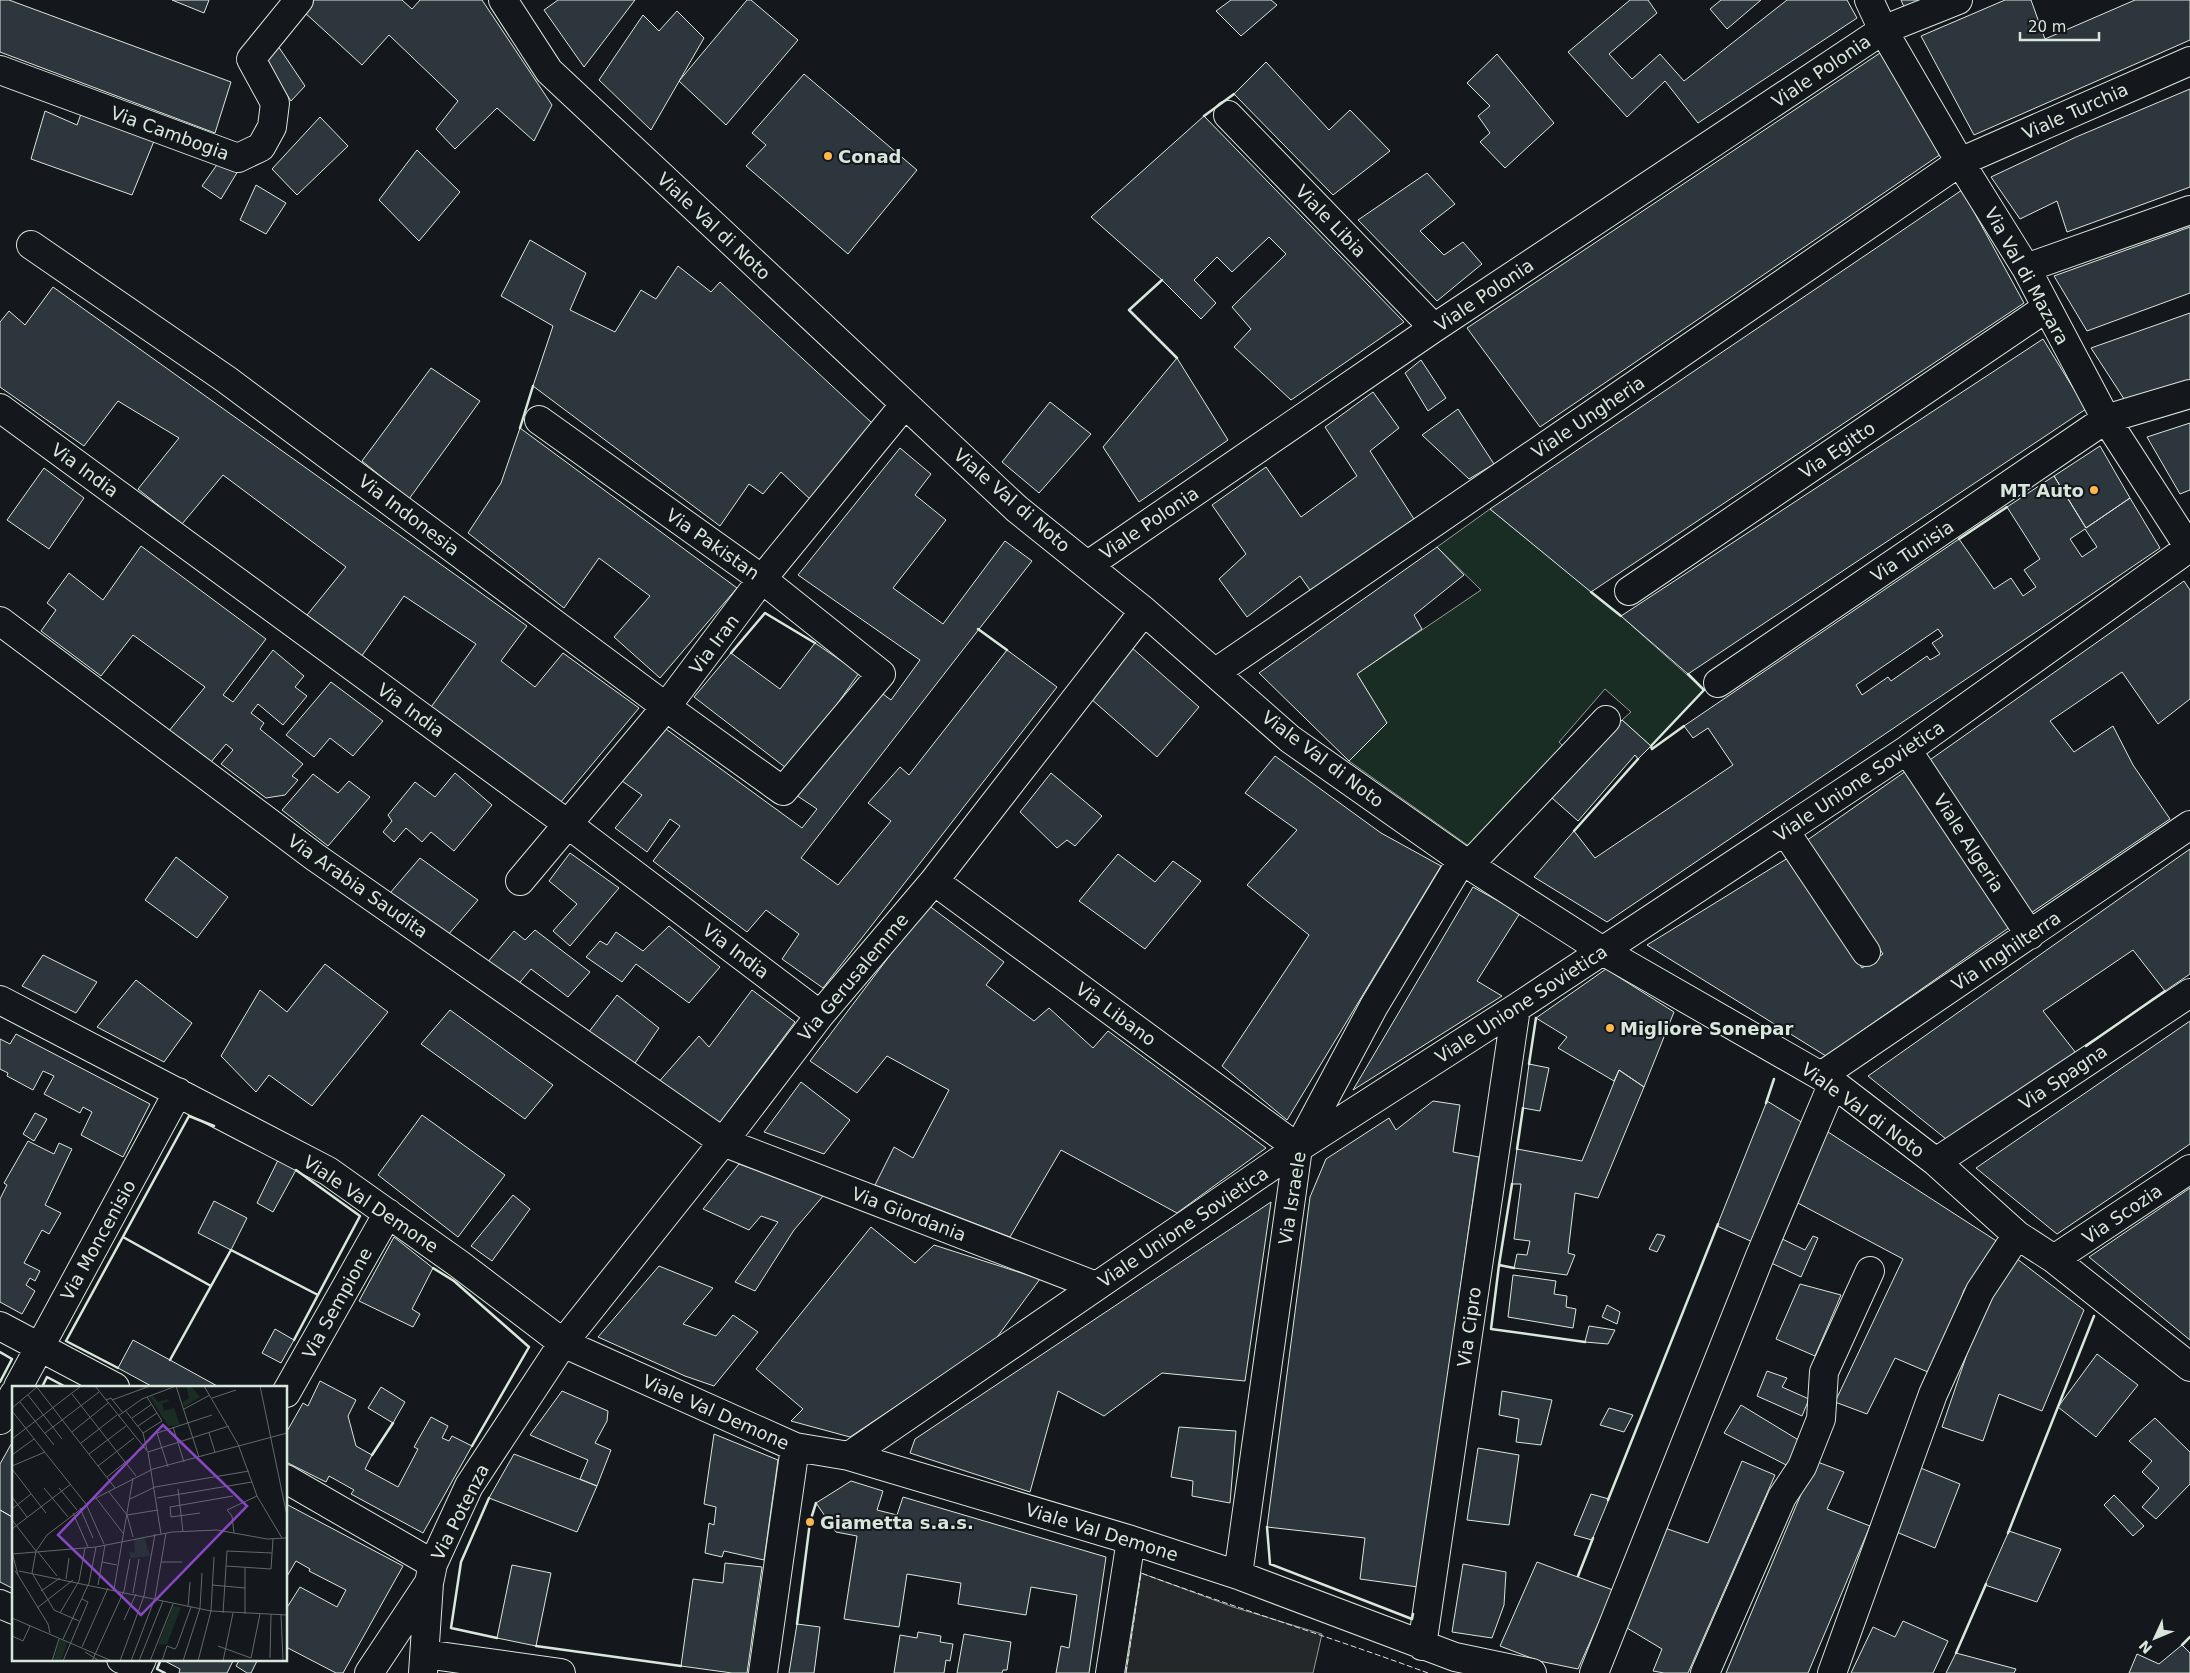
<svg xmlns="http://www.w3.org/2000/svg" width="2190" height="1673" viewBox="0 0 2190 1673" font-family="'DejaVu Sans',sans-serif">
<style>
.green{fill:#1a2d24;stroke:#939e99}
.parking{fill:#24282b;stroke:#939e99}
.building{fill:#2c363c;stroke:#d8e6dc;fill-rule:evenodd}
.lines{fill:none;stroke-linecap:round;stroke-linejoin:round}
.minor-casing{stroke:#d8e6dc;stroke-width:30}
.minor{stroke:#14181c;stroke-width:28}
.fence{stroke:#d8e6dc;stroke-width:1;stroke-dasharray:6 2.5;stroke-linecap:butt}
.wall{stroke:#d8e6dc;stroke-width:2.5}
.poi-dot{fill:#ffb74d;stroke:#14181c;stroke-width:2}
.labels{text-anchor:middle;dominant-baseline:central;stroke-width:4;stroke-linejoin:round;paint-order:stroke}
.street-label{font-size:18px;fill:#d8e6dc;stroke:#14181c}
.poi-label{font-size:18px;font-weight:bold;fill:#d8e6dc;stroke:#14181c;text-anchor:start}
.inset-road{fill:none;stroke:#626a69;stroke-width:1}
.view{fill:#8948c3;fill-opacity:0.15;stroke:#8948c3;stroke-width:2.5}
.inset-edge{fill:none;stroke:#d8e6dc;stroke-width:2.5}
</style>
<rect width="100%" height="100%" fill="#14181c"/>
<!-- green -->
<path class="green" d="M1490,509L1621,616L1704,690L1651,746L1622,720L1631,712L1605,689L1559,742L1568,751L1473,849L1349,761L1387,723L1357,674L1481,590L1437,547Z"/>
<!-- parking -->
<path class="parking" d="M1141,1573L1233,1607L1322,1634L1313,1673H1126Z"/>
<!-- building -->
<path class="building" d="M0,0H9L231,82L215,133L0,52Z
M172,0H209L204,13Z
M312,0H402L412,9L420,0H482L552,105L534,141L497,108L455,149L436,129L458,101L389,35L362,65L303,11Z
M558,0H635L584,67L544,10Z
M747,0H751L798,40L726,125L679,81Z
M1231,0H1271L1277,5L1241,36L1216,11Z
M1630,0H1648L1657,13L1609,54L1632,79L1660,54L1684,81L1787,0H1847L1857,18L1698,123L1665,81L1627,117L1568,52Z
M1721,0H1761L1727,29L1710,9Z
M1901,0H1943L1907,14Z
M2005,0H2031L2045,39L2135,0H2190V40L1974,135L1921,36Z
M677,11L704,38L651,130L599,80L643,15L659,31Z
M276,43L305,86L291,101L263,58Z
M1883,51L1941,154L1540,427L1467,328Z
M1497,54L1554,123L1505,168L1480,142L1490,133L1478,116L1490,106L1467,83Z
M1266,62L1329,130L1350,110L1390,151L1333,195L1234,94Z
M804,74L917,170L848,254L746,166L766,145L752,133Z
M2190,89V187L2067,232L2057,201L2020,219L1991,177L2076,137Z
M45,111L77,125L82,111L154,141L132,195L31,159Z
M1204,116L1404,322L1291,400L1234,347L1251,329L1232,307L1286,254L1269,237L1232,272L1217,257L1194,280L1216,303L1201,319L1162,280L1091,217Z
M320,117L348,146L297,195L272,169Z
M417,150L460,192L419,241L379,200Z
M221,159L238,171L221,199L202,186Z
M1427,173L1455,204L1420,231L1444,255L1463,242L1482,264L1437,301L1358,220Z
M256,185L286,203L266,234L240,220Z
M1962,190L2024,303L1591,592L1490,509Z
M2190,227V293L2087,331L2054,276Z
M530,240L586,273L570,310L615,332L641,290L656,299L678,266L711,292L720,282L872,423L812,501L781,472L763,494L749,484L720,526L533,386L553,326L501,296Z
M53,287L527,626L501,661L535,687L563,653L639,708L560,803L429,710L476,644L404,596L361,657L307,615L346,567L223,475L182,524L138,489L179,438L118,401L84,446L0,387V322L9,311L25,325Z
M2190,313V384L2128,405L2091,348Z
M2043,339L2086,409L1688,674L1621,616Z
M1177,358L1228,440L1139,502L1103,447Z
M1421,360L1446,398L1428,411L1405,373Z
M431,368L480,401L409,499L362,461Z
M1373,392L1399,428L1370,451L1414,519L1312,593L1300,576L1247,617L1219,579L1246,554L1212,505L1266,467L1301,517L1357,476L1325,427Z
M1050,402L1091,434L1039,493L1002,462Z
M1458,409L1494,464L1469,479L1422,435Z
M2190,423V490L2180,494L2147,437Z
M520,428L737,588L660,678L614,637L650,596L599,558L564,608L468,533L501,483Z
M2100,446L2130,498L2086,528L2054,476Z
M900,448L931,474L915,495L946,520L893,588L943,624L1005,541L1032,561L801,858L838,885L891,821L868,803L900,767L909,775L1007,650L1057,687L823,988L782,959L799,934L766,910L747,932L653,861L680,826L670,819L647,852L615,828L642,795L622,781L666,729L802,828L817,809L796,795L879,691L891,700L920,660L798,575Z
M44,468L84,498L49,549L7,520Z
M2054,476L2086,528L2130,498L2160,548L1607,922L1534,877L1574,831L1595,858L1733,765L1708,728L1693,738L1684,726L1959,539L1994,589L2011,578L2023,596L2036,587L2024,570L2040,559L2007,507ZM2085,529L2097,547L2082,557L2070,539ZM1938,629L1943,636L1932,643L1940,654L1930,660L1927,656L1891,681L1888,677L1862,695L1856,685Z
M141,546L266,639L223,695L233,702L273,650L304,676L295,687L307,696L283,725L258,704L251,713L264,723L260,729L303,764L292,776L298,780L285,795L266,798L221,764L233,750L226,744L211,762L168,732L205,687L133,635L101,676L41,631L56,610L47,603L69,573L103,600Z
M1437,547L1464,575L1414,615L1422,629L1357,674L1387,723L1349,761L1259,673Z
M2184,581L2190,590V699L2158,724L2122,672L2050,721L2074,752L2113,726L2133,765L2170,819L2028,915L1927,762Z
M815,643L859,673L790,771L694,697L731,653L780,689Z
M1131,647L1199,707L1157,757L1090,698Z
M331,682L383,721L353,756L330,738L314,757L286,735Z
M1622,720L1651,746L1638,759L1635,755L1578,821L1552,798Z
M1275,756L1381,833L1441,866L1287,1120L1222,1066L1309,935L1247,885L1297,830L1245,793Z
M1906,771L2010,927L1826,1056L1647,945L1788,858L1862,968L1883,954L1806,841Z
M455,773L492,805L454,851L431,832L422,842L406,828L394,842L383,832L392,821L388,815L415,782L435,797Z
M1051,773L1102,816L1075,846L1067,840L1057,848L1020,812Z
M313,774L338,793L349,781L370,797L328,846L282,810Z
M2190,849V974L2165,991L2133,950L2043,1011L2076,1053L1946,1139L1868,1076Z
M570,853L619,888L570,946L553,931L577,904L549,881Z
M1118,854L1155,882L1173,861L1201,881L1145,949L1079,901Z
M176,857L228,897L197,938L145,900Z
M420,858L478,900L448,935L390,893Z
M1473,887L1520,913L1477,981L1502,996L1353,1090Z
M928,905L1004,962L986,985L1034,1021L1049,1008L1093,1048L1108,1031L1266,1148L1177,1213L1061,1150L1010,1237L875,1185L894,1147L913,1158L949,1090L887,1056L857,1093L810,1061Z
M669,926L720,967L689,1003L636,964L622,982L586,957L600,941L607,945L616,932L643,951Z
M535,930L590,972L568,997L531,969L516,987L486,964L514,931L525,940Z
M43,955L97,982L76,1013L22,986Z
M325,964L388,1012L312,1106L269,1075L256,1092L221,1056L260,990L287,1012Z
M1606,969L1674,1012L1644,1087L1619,1070L1614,1081L1558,1048L1567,1037L1536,1018Z
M136,980L192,1023L164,1062L97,1027Z
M752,990L795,1022L716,1128L656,1085L699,1036L709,1047Z
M617,995L659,1028L633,1066L588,1033Z
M450,1010L553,1085L525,1119L421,1044Z
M2190,1021V1144L2057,1234L1976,1168Z
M16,1034L150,1104L123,1157L81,1135L92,1112L83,1107L80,1113L44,1094L54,1076L43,1071L33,1090L7,1076L8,1073L0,1069V1039L10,1044Z
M1529,1064L1549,1068L1540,1111L1523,1108Z
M1619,1070L1644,1087L1598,1198L1575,1193L1568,1253L1575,1255L1567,1275L1514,1268L1517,1254L1527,1255L1530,1241L1514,1239L1521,1184H1512L1517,1149L1582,1161Z
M801,1082L850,1120L824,1154L764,1132Z
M1433,1101L1460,1105L1453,1152L1479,1157L1418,1587L1360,1579L1365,1538L1267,1527L1310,1197L1326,1159L1389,1118L1396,1130Z
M1767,1101L1803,1123L1755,1243L1717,1226Z
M35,1113L47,1119L34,1141L23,1134Z
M422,1115L505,1175L458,1237L378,1175Z
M1825,1130L1998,1242L1964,1290L1935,1375L1895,1358L1867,1414L1835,1402L1903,1259L1794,1201Z
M28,1141L54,1154L59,1143L72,1149L45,1205L61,1213L49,1234L42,1230L24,1263L40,1271L35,1281L30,1278L26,1285L35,1291L22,1314L0,1302V1199L7,1185L4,1183Z
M280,1156L296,1170L273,1212L257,1203Z
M739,1164L824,1195L794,1230L755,1291L735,1282L778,1222L761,1216L749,1230L703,1209Z
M2190,1188V1340L2089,1257Z
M513,1195L530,1209L492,1261L471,1246Z
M214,1201L247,1218L231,1250L198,1233Z
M1271,1202L1245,1381L1162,1373L1104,1416L1058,1391L1030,1492L910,1453L915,1439Z
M871,1227L915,1263L934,1245L1040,1279L995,1340L850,1437L791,1421L803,1409L756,1369Z
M1657,1234L1665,1236L1657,1252L1649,1249Z
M1776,1236L1805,1250L1813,1236L1818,1238L1801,1277L1767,1261Z
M394,1237L433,1268L412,1309L420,1314L413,1327L359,1301Z
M2012,1255L2084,1310L2042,1411L1999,1394L1983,1441L1942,1427L1979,1319Z
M659,1266L713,1288L683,1324L716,1336L733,1315L758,1332L714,1386L685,1376L598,1337Z
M1513,1275L1556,1281L1554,1294L1567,1296L1566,1307L1576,1309L1573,1328L1508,1317Z
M1800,1284L1841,1295L1815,1356L1776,1339Z
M1607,1305L1620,1312L1617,1324L1602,1317Z
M1589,1326L1615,1330L1608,1344L1585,1342Z
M275,1329L294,1340L281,1363L262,1353Z
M133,1340L170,1360L219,1387H153L118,1368Z
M2097,1354L2138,1385L2096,1437L2058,1407Z
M1767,1371L1787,1378L1782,1387L1809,1399L1802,1416L1757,1396Z
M320,1381L356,1400L348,1416L356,1446L372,1455L365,1469L398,1487L418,1449L414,1447L431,1417L448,1426L442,1438L449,1441L452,1436L472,1446L423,1533L351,1494L354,1490L329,1476L326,1482L286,1462V1433L303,1403L308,1406Z
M381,1387L405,1402L393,1423L368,1408Z
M562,1391L608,1411L607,1421L595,1443L611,1450L597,1486L580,1479L588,1460L530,1435Z
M1502,1391L1552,1400L1541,1445L1516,1442L1519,1419L1499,1415Z
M1741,1405L1805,1444L1792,1468L1724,1433Z
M1609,1408L1633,1415L1624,1432L1600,1425Z
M2155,1418L2190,1452V1484L2156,1519L2142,1507L2159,1488L2142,1472L2152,1461L2129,1441Z
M1179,1427L1236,1431L1230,1503L1192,1496L1193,1481L1171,1477Z
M714,1434L778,1460L764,1560L724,1551L722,1557L705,1553L709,1523L714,1525L716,1507L704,1504Z
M14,1439V1518L0,1510V1464Z
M1478,1448L1519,1455L1509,1525L1467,1520Z
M514,1454L597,1486L577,1532L489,1498Z
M1742,1461L1775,1475L1688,1673H1664L1653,1671L1662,1649L1622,1625L1659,1526L1708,1543Z
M1815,1461L1844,1472L1827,1509L1870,1526L1808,1673H1726Z
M1918,1467L1960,1484L1935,1548L1894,1531Z
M851,1481L883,1491L877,1510L897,1515L903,1497L1106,1557L1089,1673H1056L1061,1646L1069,1648L1077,1595L1031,1587L1026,1615L958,1604L961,1583L907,1574L899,1627L844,1619L857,1536L836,1532L816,1503Z
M1591,1494L1609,1499L1592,1540L1574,1535Z
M2114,1495L2144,1526L2133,1536L2104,1505Z
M286,1504L403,1566L343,1673H336L286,1647V1609L300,1587L337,1607L346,1590L309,1571L310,1569L296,1561L286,1578Z
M0,1510L14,1518V1589L0,1582Z
M2009,1531L2061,1549L2037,1602L1985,1585Z
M1537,1562L1613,1590L1578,1669L1539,1661L1500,1646Z
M725,1563L762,1567L747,1673H732L681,1666L693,1579L723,1583Z
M1463,1564L1506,1572L1504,1605L1492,1638L1452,1632Z
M512,1565L551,1573L536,1646L497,1638Z
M1903,1621L1948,1641L1933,1673H1851L1873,1627L1895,1637Z
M797,1624L820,1627L814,1673H789Z
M918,1632L941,1636L940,1642L953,1644L950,1661L946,1660L944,1673H894L900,1635L917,1638Z
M964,1634L1011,1642L1007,1670H1003L1002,1673H957Z
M2182,1645L2190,1653V1673H2129L2137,1654L2159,1664Z
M1956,1653L2016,1669L2014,1673H1946Z
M161,1659H234L227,1673H179L180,1669Z
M240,1659H258L251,1673H247L236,1666Z"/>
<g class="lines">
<defs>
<path id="minor" d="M503,0L549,71L1017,509L1144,611L1290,739L1469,865L1603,951L1833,1083L1936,1162L2017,1235L2054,1259L2190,1367
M1869,0L1883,30L1960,162L2026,268L2106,419L2190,549
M0,70L238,158L261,147L272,127L275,103L251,59L299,0
M1228,115L1434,328
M31,245L227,380L666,707L783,791L881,674L762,579L539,420
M2026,268L2190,210
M0,408L569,825L820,1015
M1088,565L1434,328L1883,30L1958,0
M1629,591L2046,308
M0,621L315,857L723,1142L1096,1286
M1216,672L1960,162L2190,61
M1718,683L2106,419L2190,394
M1907,750L2030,935
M1785,831L1866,952
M1469,865L1606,720
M520,881L666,707L762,579L905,404
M934,881L1298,1148
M0,1000L328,1171L459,1264L563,1343L795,1447L849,1456L1131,1540L1238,1575L1455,1657L1532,1673
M1821,1076L2190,825
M1936,1162L2190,993
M2054,1259L2190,1169
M0,1326L115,1387
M18,1387L178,1092
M286,1393L388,1213
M0,1420L14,1394
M849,1456L1298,1148L1516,1008L1907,750L2189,548
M286,1479L433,1564
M1238,1575L1298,1148L1374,1006L1462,860
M0,1604L14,1610
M1422,1646L1516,1008
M425,1654L561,1673
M121,1659L139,1665L142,1659
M369,1673L428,1584
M423,1673L429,1583L433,1564L469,1486L563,1343L723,1142L820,1015L934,881L1144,611
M763,1673L795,1447
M1110,1673L1131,1540
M1594,1673L1760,1256L1833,1083
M1705,1673L1782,1497L1802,1467L1821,1419L1824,1372L1870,1271
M1832,1673L1933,1394L1980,1291L2017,1235"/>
</defs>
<!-- minor casing -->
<use href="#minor" class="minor-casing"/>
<!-- minor -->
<use href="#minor" class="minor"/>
<!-- fence -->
<path class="fence" d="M1126,1673L1141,1573C1236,1608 1333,1638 1428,1673"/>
<!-- wall -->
<path class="wall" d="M1204,116L1234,94
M1162,280L1129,310L1177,358
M520,428L533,386
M1959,539L2007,507
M1591,592L1621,616
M978,629L1007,650
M731,653L765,613L815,643
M1651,746L1704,690L1688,674
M1651,746L1652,749L1684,726
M1574,831L1638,759
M2086,1046L2165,991
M1529,1064L1536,1018
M1766,1103L1774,1079
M1517,1149L1523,1108
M1512,1184L1499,1265L1514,1268
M123,1237L211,1286
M1499,1265L1491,1329L1585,1342
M433,1268L454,1281L529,1347L472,1446
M294,1340L360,1216L296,1170
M0,1352L12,1359L0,1382
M170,1360L231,1250L318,1295
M118,1368L66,1341L189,1116L214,1126
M42,1387L47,1377L66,1387
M372,1455L393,1423
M489,1498L461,1562L451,1628L497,1638
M1608,1500L1718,1224
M1267,1527L1270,1564L1412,1619L1413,1614
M2008,1533L2094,1316
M1578,1576L1593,1538
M797,1624L810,1522L816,1503
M2182,1645L2190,1637
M536,1646L681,1666
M1956,1653L1986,1584
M161,1659L157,1669L165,1673"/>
</g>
<!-- markers -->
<g class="poi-dot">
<circle cx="828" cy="156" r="5"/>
<circle cx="2094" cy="490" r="5"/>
<circle cx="1610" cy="1028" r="5"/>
<circle cx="810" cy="1522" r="5"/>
</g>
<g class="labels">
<!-- street labels -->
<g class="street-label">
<text transform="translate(1821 71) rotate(-34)">Viale Polonia</text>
<text transform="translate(2075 111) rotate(-24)">Viale Turchia</text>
<text transform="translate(170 133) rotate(20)">Via Cambogia</text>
<text transform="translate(1331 221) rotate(46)">Viale Libia</text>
<text transform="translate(714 226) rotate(43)">Viale Val di Noto</text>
<text transform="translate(2027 276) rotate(61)">Via Val di Mazara</text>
<text transform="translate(1484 295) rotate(-34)">Viale Polonia</text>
<text transform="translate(1588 417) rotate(-34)">Viale Ungheria</text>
<text transform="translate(1837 450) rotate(-34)">Via Egitto</text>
<text transform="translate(85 470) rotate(36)">Via India</text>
<text transform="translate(1012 500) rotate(41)">Viale Val di Noto</text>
<text transform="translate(409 515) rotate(37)">Via Indonesia</text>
<text transform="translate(1149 523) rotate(-34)">Viale Polonia</text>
<text transform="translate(713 544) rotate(35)">Via Pakistan</text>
<text transform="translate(1912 551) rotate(-34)">Via Tunisia</text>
<text transform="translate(714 644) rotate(-53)">Via Iran</text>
<text transform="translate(411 710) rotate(36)">Via India</text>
<text transform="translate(1323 759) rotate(37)">Viale Val di Noto</text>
<text transform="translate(1859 781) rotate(-34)">Viale Unione Sovietica</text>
<text transform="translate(1969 843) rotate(57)">Viale Algeria</text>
<text transform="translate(358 886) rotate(35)">Via Arabia Saudita</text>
<text transform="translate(736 951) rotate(37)">Via India</text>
<text transform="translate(2006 951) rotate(-34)">Via Inghilterra</text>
<text transform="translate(853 977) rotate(-50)">Via Gerusalemme</text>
<text transform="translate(1521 1004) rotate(-33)">Viale Unione Sovietica</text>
<text transform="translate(1116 1014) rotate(36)">Via Libano</text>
<text transform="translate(2063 1077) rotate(-34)">Via Spagna</text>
<text transform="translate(1863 1110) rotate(36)">Viale Val di Noto</text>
<text transform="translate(1292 1198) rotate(-81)">Via Israele</text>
<text transform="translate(371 1204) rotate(34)">Viale Val Demone</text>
<text transform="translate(909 1214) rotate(21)">Via Giordania</text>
<text transform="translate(2122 1214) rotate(-34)">Via Scozia</text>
<text transform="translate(1183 1227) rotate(-34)">Viale Unione Sovietica</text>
<text transform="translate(98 1240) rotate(-61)">Via Moncenisio</text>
<text transform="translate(337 1303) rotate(-61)">Via Sempione</text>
<text transform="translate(1469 1327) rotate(-82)">Via Cipro</text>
<text transform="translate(716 1412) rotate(24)">Viale Val Demone</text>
<text transform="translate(460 1512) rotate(-63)">Via Potenza</text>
<text transform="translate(1102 1532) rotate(17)">Viale Val Demone</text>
</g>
<!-- poi labels -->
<g class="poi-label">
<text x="838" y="156">Conad</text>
<text x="2084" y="490" text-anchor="end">MT Auto</text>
<text x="1620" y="1028">Migliore Sonepar</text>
<text x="820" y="1522">Giametta s.a.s.</text>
</g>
</g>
<!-- overview -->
<g transform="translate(12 1386)">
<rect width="275" height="275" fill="#14181c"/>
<path d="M174,0H179L188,11L172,21L171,16L177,12ZM141,10L146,16L156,13L157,15L150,18L152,25L162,22L168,39L156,40L138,11ZM132,151L138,170L118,172V166L123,167L122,153ZM161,220L169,221L155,258L146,259ZM48,253L55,257L49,275L42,273Z" fill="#1a2d24"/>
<path class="inset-road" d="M24,0L103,102M83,0L136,66L149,148M164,0L187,71M192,0L226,58L245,110L270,152M248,0L275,130M60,8L124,90M16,9L50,53M200,12L224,4M94,14L99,12L111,27M100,14L138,0M8,16L42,59M0,22L25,1M172,23L198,9M113,24L131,47L135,64M0,25L74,118L92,158M106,30L130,13L164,0M120,32L140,18M126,40L145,27M161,41L172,76M60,46L96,17M33,47L87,6M131,47L150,35L135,11M197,47L203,66M0,53L69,0M69,57L105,29M136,66L217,40M77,68L114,40M0,69L22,53M0,80L33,66M86,80L122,52M156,81L145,47L200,29M0,83L34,127M95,91L132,61M32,102L56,131M47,102L65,124M166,103L171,146M97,106L115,129L121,151M0,111L15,131M84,112L111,147M145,112L240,96M118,113L143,101L237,85M68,122L81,152M0,123L19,108M61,127L76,161M188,127L159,131L158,121L221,110M115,129L146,124M0,134L24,165M0,143L59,98M222,147L220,130L215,124L245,110M0,166L6,189L3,185M26,166L45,190M0,168L84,161L160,146L205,144L255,153L275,152M90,176L105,179M149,176H170M214,180L259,183L261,153M7,185L199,225L275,229M20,187L24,165L35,149L82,113L141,83L275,47M20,187L42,224L67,235M6,189L36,238L38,247M54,193L57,172M86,199L93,159M200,199L233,202M102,203L121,92M29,205L48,192M121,207L127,173M176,221L178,196M25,222L61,194M48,227L67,195L73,162M211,227L215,165L260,167M233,228V182M269,228L271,275M0,232L100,275M112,234L124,208M0,250L11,255L18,240M51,253L77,197L84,161M206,260L239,272L248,228M70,261L96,202M73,266L86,274M258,272L259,228M40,275L47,253M51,275L76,216L70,213M80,275L112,205L118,173M108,275L132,210L143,148M119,275L143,212L154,147M127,275L151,215M138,275L161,218M150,275L155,260L163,263L165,260L179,221M171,275L188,222L190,187M186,275L199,225L202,171M211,275L221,227"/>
<path class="view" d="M151,39L235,120L129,229L46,149Z"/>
<rect width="275" height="275" class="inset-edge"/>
</g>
<!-- north arrow -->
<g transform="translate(2155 1638) rotate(226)" stroke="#14181c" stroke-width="4" paint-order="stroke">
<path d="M0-4L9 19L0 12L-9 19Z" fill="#d8e6dc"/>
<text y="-8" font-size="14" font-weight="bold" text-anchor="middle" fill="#d8e6dc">N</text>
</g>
<!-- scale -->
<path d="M2020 32v8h79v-8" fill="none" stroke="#d8e6dc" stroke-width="2.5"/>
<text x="2028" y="32" font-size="15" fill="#d8e6dc" stroke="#14181c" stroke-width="4" paint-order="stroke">20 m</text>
</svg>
